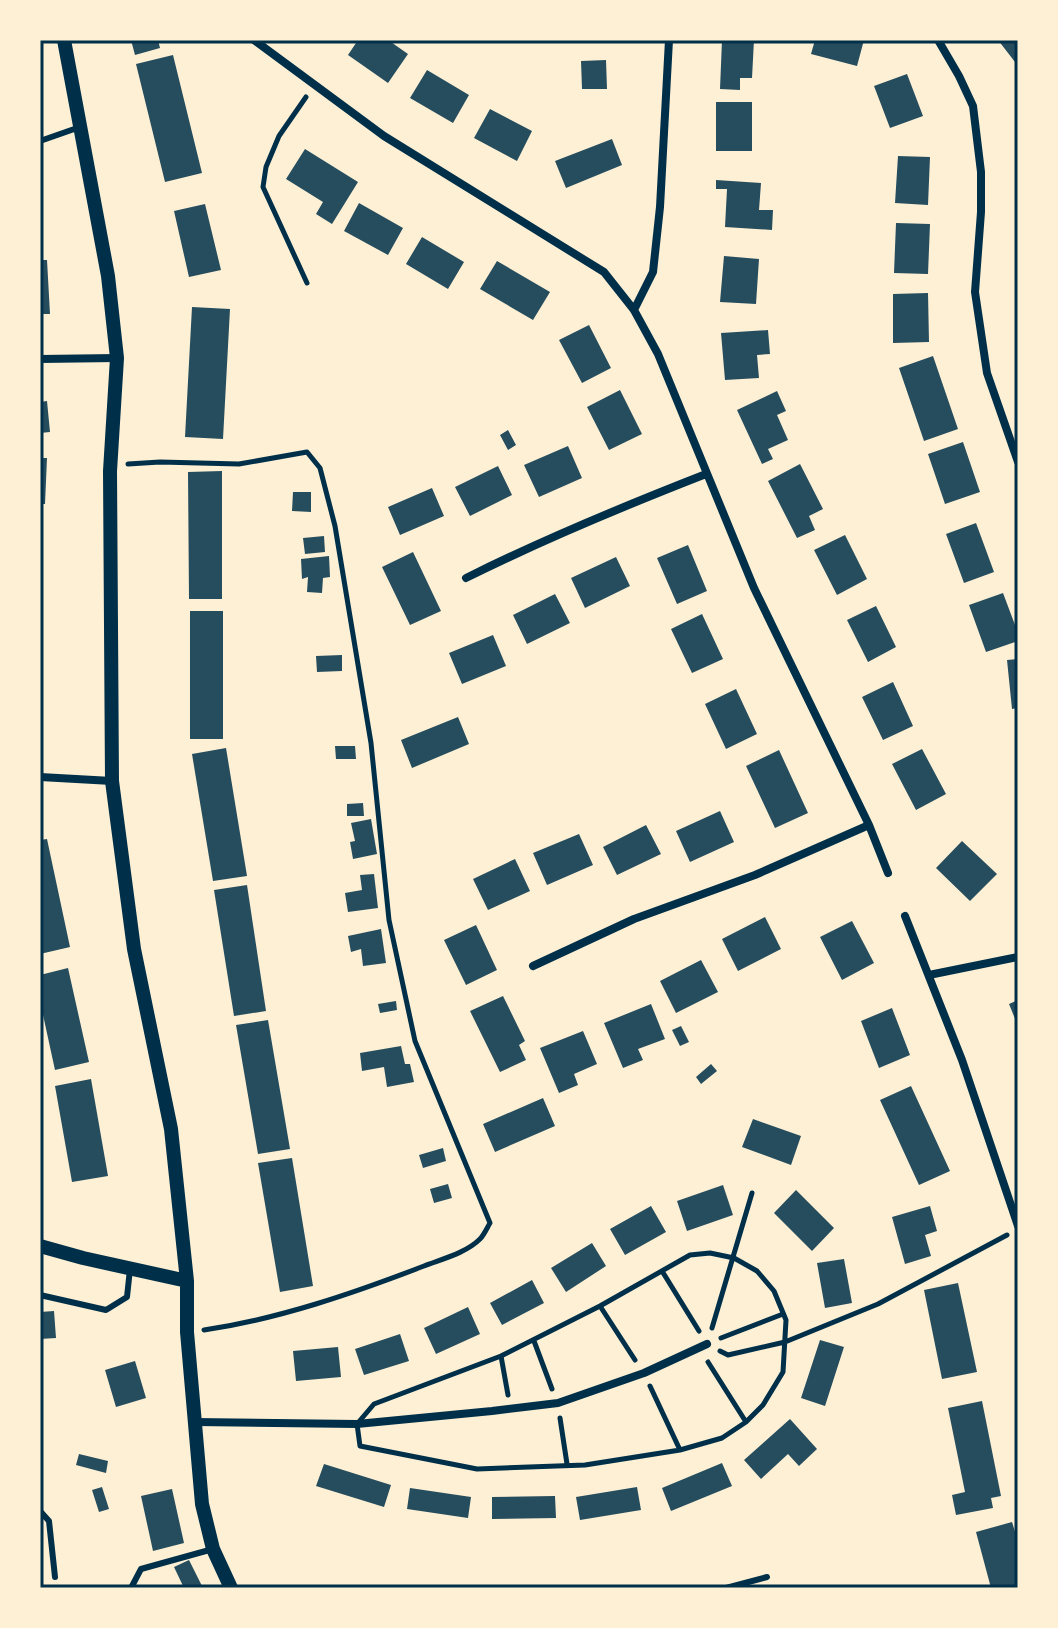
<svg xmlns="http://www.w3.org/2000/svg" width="1058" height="1628" viewBox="0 0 1058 1628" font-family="'DejaVu Sans',sans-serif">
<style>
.building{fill:#264d5e}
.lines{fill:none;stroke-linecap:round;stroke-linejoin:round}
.path{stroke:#003049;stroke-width:5}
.service{stroke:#003049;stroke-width:6}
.minor{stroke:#003049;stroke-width:8}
.tertiary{stroke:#003049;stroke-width:14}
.neatline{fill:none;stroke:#003049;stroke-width:3}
</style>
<rect width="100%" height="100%" fill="#fdf0d5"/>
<!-- building -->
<path class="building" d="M131,40H158L160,48L135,55Z
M358,40H388L408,54L388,83L348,55Z
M722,40H754L752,78H740V90L720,89Z
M815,40H864L857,66L811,54Z
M998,40H1018V60L1015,62Z
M173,55L202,173L165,182L136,64Z
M606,60L607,89H582L581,61Z
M427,70L469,95L453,123L410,98Z
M907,74L923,116L890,128L874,86Z
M716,102H752V151H716Z
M490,109L532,131L517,161L474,138Z
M612,139L622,165L566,188L555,161Z
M305,149L358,182L332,224L316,214L323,202L286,179Z
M898,156L930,157L928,205L895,203Z
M716,180L761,183L759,210H773L772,230L725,227L727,189H716Z
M359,203L403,228L388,255L344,231Z
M205,204L221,270L189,277L174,211Z
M896,223L930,224L928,274L894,273Z
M422,237L464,262L448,289L406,264Z
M724,256L759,259L756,304L720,302Z
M40,260H47L50,314H40Z
M497,261L550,292L533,320L480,289Z
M928,293L929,342L893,343V294Z
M192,307L230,309L223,439L185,437Z
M589,325L611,368L582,383L559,340Z
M768,330L770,354L757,355L759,378L725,380L721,333Z
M933,356L958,429L924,441L899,368Z
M620,390L642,434L609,450L587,407Z
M777,391L786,411L777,415L788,440L768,449L773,459L762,464L737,410Z
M47,401L50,432L40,433V402Z
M508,430L516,445L508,450L500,435Z
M963,442L980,492L945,504L928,454Z
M568,446L582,478L539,497L524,465Z
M40,458H47L45,504H40Z
M800,464L823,509L809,516L815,530L797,538L768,481Z
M498,466L512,495L470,516L455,487Z
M222,471V599H189L188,472Z
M432,488L444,516L400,535L388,507Z
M293,492H311V512L292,511Z
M976,523L994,572L964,583L946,534Z
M845,535L867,579L837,595L814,550Z
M324,536L325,552L305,554L303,538Z
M688,545L707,591L677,604L657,558Z
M413,552L441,611L410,625L382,567Z
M329,556L330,577L323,578L322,593L307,592L308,577L302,579L301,559Z
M616,557L630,586L585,608L571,578Z
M1003,593L1018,633V641L986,652L969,605Z
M555,594L570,623L527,644L513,615Z
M876,606L896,647L868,662L847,620Z
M190,611H223V739H190Z
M702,614L723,659L692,673L671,629Z
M493,635L506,666L462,684L449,653Z
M342,655V671L317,672L316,656Z
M1018,659V708L1012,709L1007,660Z
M893,682L913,726L883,740L862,697Z
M736,689L757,734L726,749L705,704Z
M458,717L469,744L412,768L401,740Z
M335,746H355L356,759H336Z
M226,748L247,876L213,881L192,754Z
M922,749L946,794L916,810L892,764Z
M779,750L808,813L775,828L746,766Z
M363,803L364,816H347V804Z
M720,811L734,842L690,862L676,831Z
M371,819L377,854L353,859L350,842L355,841L351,823Z
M646,825L661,854L617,875L603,847Z
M579,834L593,865L547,885L533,853Z
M47,839L70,947L40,954V840Z
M962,841L997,874L970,901L936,868Z
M515,859L530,891L488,910L473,879Z
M374,874L378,908L348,912L345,893L362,890L360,875Z
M247,885L266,1011L234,1016L214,890Z
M765,917L781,949L738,971L722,939Z
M852,921L874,963L842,980L820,937Z
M476,925L497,970L466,985L444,940Z
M381,929L386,963L363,966L361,949L351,952L348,936Z
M701,960L718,992L676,1013L660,981Z
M68,968L89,1062L55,1070L40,1001V975Z
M503,996L525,1041L519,1045L526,1060L500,1072L470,1011Z
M1018,1000V1026L1009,1004Z
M396,1001L397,1010L380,1013L378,1004Z
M651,1004L665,1039L638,1049L643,1060L623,1068L604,1023Z
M892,1008L910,1055L879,1068L861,1021Z
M268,1020L290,1149L258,1154L236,1025Z
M681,1026L689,1042L680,1046L672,1030Z
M583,1031L597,1064L574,1074L578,1085L559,1093L540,1048Z
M401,1046L405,1064H410L414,1082L387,1087L384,1067L362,1071L360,1053Z
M711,1064L717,1071L701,1084L696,1077Z
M91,1079L108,1176L72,1182L55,1086Z
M911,1086L950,1171L919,1185L880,1100Z
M543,1098L555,1126L495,1152L483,1124Z
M753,1119L801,1136L791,1165L742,1147Z
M443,1148L446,1161L423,1168L419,1155Z
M292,1158L313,1286L280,1292L258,1163Z
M448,1184L452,1198L434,1203L430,1189Z
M723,1185L733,1215L687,1231L677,1201Z
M796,1190L834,1228L812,1251L774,1213Z
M651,1206L666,1232L625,1255L610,1229Z
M930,1206L937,1231L925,1235L931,1256L905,1264L892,1217Z
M592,1243L606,1266L566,1292L551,1268Z
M844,1259L852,1303L825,1308L817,1263Z
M532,1280L544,1303L502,1325L490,1303Z
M958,1283L977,1372L942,1379L924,1290Z
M468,1307L480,1334L436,1354L424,1328Z
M54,1311L56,1338L40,1339V1312Z
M400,1334L409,1361L364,1375L355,1349Z
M820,1340L844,1347L825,1406L801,1398Z
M338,1347L341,1377L296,1381L293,1351Z
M135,1361L146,1398L116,1407L105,1370Z
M982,1401L1001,1496L991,1498L993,1508L956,1515L952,1495L965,1492L948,1408Z
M790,1419L817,1449L799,1466L788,1454L761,1479L744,1460Z
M79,1454L108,1461L106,1473L76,1465Z
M722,1463L732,1486L671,1511L662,1488Z
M324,1464L391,1485L384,1507L316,1486Z
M102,1487L109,1509L99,1512L92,1490Z
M637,1487L641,1510L580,1520L576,1497Z
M410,1488L471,1497L468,1518L407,1509Z
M172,1489L184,1543L153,1551L141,1496Z
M555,1496L556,1518L492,1519V1497Z
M1012,1522L1018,1541V1588H991L976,1532Z
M189,1560L203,1588H184L174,1567Z"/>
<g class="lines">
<!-- path -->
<path class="path" d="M306,97L279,136L266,167L263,187L307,283
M128,464L160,462L239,464L307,452L320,468L335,526L371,743L389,920L415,1041L490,1223C487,1228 484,1235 480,1239C466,1253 442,1259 424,1266C354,1293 279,1319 204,1330
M710,1253L734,1258L757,1271L774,1291L786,1320L783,1372L763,1405L746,1422L722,1438L680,1450L585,1465L477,1469L360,1446L357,1424L374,1404L501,1356L600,1306L690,1255Z
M662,1271L699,1331
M600,1306L635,1360
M712,1328L752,1193
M721,1338L783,1314
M534,1341L552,1389
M720,1351L728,1355L785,1342L878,1304L1007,1235
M501,1356L508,1395
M708,1362L746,1422
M650,1386L680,1450
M560,1418L567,1464"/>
<!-- service -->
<path class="service" d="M40,141L80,127
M40,1295L106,1310L127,1297L130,1269
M40,1511L49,1521L55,1577
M131,1588L141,1569L213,1549
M726,1588L767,1577"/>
<!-- minor -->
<path class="minor" d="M254,40L384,136L604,272L634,310L658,354L754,588L869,825L888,873
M938,40L959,76L973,106L981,172V212L975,292L987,373L1018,462
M634,310L653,272L660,207L669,40
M40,359L117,358
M466,578C544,539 624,506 706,474
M40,777L112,781
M905,916L962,1060L1018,1226
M533,966L634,919L755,875L869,825
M929,975L1018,957
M195,1422L357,1424L492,1411L558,1403L644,1373L707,1344"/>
<!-- tertiary -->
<path class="tertiary" d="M64,40L108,276L117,358L110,471L112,781L134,949L171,1129L187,1281V1332L202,1504L213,1549L231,1588
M40,1246L83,1258L187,1281"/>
</g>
<!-- border -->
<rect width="1058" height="1628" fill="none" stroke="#fdf0d5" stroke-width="84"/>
<rect x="42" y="42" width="974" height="1544" class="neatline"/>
</svg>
